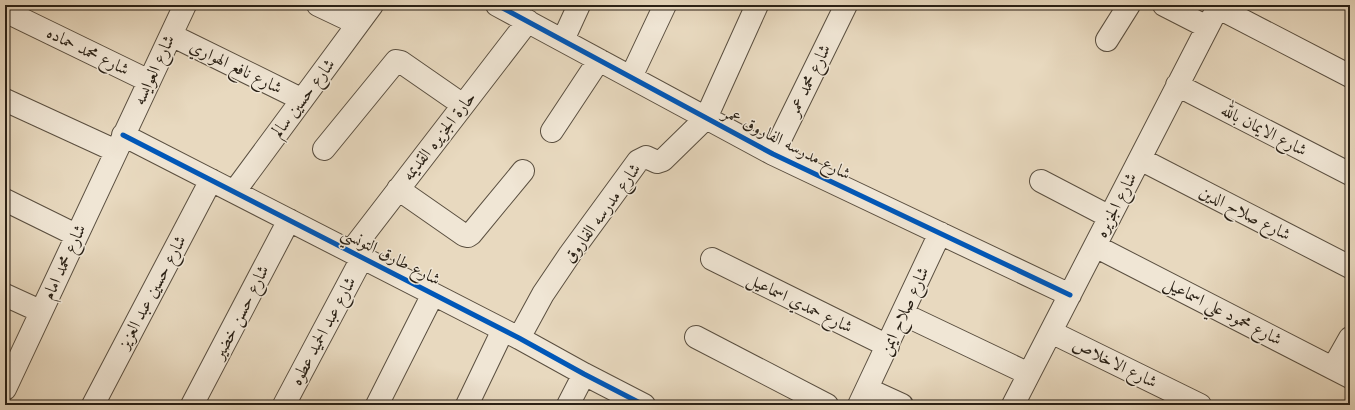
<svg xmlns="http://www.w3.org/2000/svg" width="1355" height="410" viewBox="0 0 1355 410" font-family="Cardo,Amiri,serif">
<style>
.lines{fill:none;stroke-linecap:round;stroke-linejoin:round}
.street-casing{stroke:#5a4f40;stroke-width:24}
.street{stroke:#f0e6d5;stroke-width:22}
.cycleway-casing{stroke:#f0e6d5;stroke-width:8}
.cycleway{stroke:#0057b8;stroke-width:5}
.labels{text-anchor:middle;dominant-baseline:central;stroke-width:3;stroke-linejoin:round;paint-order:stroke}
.street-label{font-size:17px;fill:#2a2116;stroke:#f0e6d5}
</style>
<rect width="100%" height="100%" fill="#e8d9bf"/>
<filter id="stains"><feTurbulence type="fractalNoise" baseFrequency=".005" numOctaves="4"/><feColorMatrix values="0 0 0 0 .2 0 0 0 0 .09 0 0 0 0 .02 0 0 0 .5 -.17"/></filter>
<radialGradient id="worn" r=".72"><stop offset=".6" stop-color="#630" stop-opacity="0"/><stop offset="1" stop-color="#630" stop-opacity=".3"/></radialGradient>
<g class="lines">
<defs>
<path id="street" d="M318,5L358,24
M497,5L773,154L1070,295
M1164,5L1207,27
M1217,7L1350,76
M5,11L149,81
M171,35L301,99
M563,40L579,5
M1107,40L1129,5
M631,77L665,5
M1177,85L1350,174
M5,100L116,151
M552,131L599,60
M123,135L519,338L584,374L644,405
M324,149L396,61L401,62L463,105
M773,154L846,5
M1140,159L1350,267
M1041,181L1110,217
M398,189L464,235L468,236L471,234L523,171
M234,192L372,5
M5,200L76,235
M1095,246L1350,377
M351,251L528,21
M712,259L888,346
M5,295L40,311
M903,314L1029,374
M1051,332L1200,405
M696,337L827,405
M519,338L543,294L570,254L638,161L646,157L657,162L663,160L706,118L757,5
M1333,368L1350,338
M5,389L185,5
M867,389L902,405
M93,405L211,180
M192,405L289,220
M284,405L362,258
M377,405L433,294
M467,405L503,330
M568,405L584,374
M859,405L940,233
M1013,405L1219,5"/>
</defs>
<!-- street casing -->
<use href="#street" class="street-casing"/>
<!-- street -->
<use href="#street" class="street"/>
<defs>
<path id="cycleway" d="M497,5L773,154L1070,295
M123,135L519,338L584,374L644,405"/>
</defs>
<!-- cycleway casing -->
<use href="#cycleway" class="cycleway-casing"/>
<!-- cycleway -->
<use href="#cycleway" class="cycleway"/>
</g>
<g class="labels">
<!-- street labels -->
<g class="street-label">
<text transform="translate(88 51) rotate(26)">شارع محمد حماده</text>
<text transform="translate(236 67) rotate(26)">شارع نافع الهواري</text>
<text transform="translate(154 70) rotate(-65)">شارع العوايسه</text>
<text transform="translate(809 80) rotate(-64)">شارع محمد عمر</text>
<text transform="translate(303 98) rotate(-53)">شارع حسين سالم</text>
<text transform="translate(1264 130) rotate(27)">شارع الايمان بالله</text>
<text transform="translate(439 136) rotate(-52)">حارة الجزيره القديمه</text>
<text transform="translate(787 143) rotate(27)">شارع مدرسه الفاروق عمر</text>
<text transform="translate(1116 205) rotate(-63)">شارع الجزيره</text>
<text transform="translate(602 213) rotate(-54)">شارع مدرسه الفاروق</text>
<text transform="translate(1245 213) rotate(27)">شارع صلاح الدين</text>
<text transform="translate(391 256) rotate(27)">شارع طارق التونسي</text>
<text transform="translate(64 262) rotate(-65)">شارع محمد امام</text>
<text transform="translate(152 292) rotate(-62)">شارع حسين عبد العزيز</text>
<text transform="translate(800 303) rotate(26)">شارع حمدي اسماعيل</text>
<text transform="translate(904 311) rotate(-65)">شارع صلاح ايمن</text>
<text transform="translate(1223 311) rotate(27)">شارع محمود علي اسماعيل</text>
<text transform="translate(241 312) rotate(-63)">شارع حسن خضير</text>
<text transform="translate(323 331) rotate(-62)">شارع عبد الحميد عطوه</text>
<text transform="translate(1115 363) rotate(26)">شارع الاخلاص</text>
</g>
</g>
<!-- margin -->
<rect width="1355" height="410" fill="none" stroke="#e8d9bf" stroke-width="20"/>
<rect x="6" y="6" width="1343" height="398" fill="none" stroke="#2a2116" stroke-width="2"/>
<rect x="10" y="10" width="1335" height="390" fill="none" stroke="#2a2116"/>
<rect width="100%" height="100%" filter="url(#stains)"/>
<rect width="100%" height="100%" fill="url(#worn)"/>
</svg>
